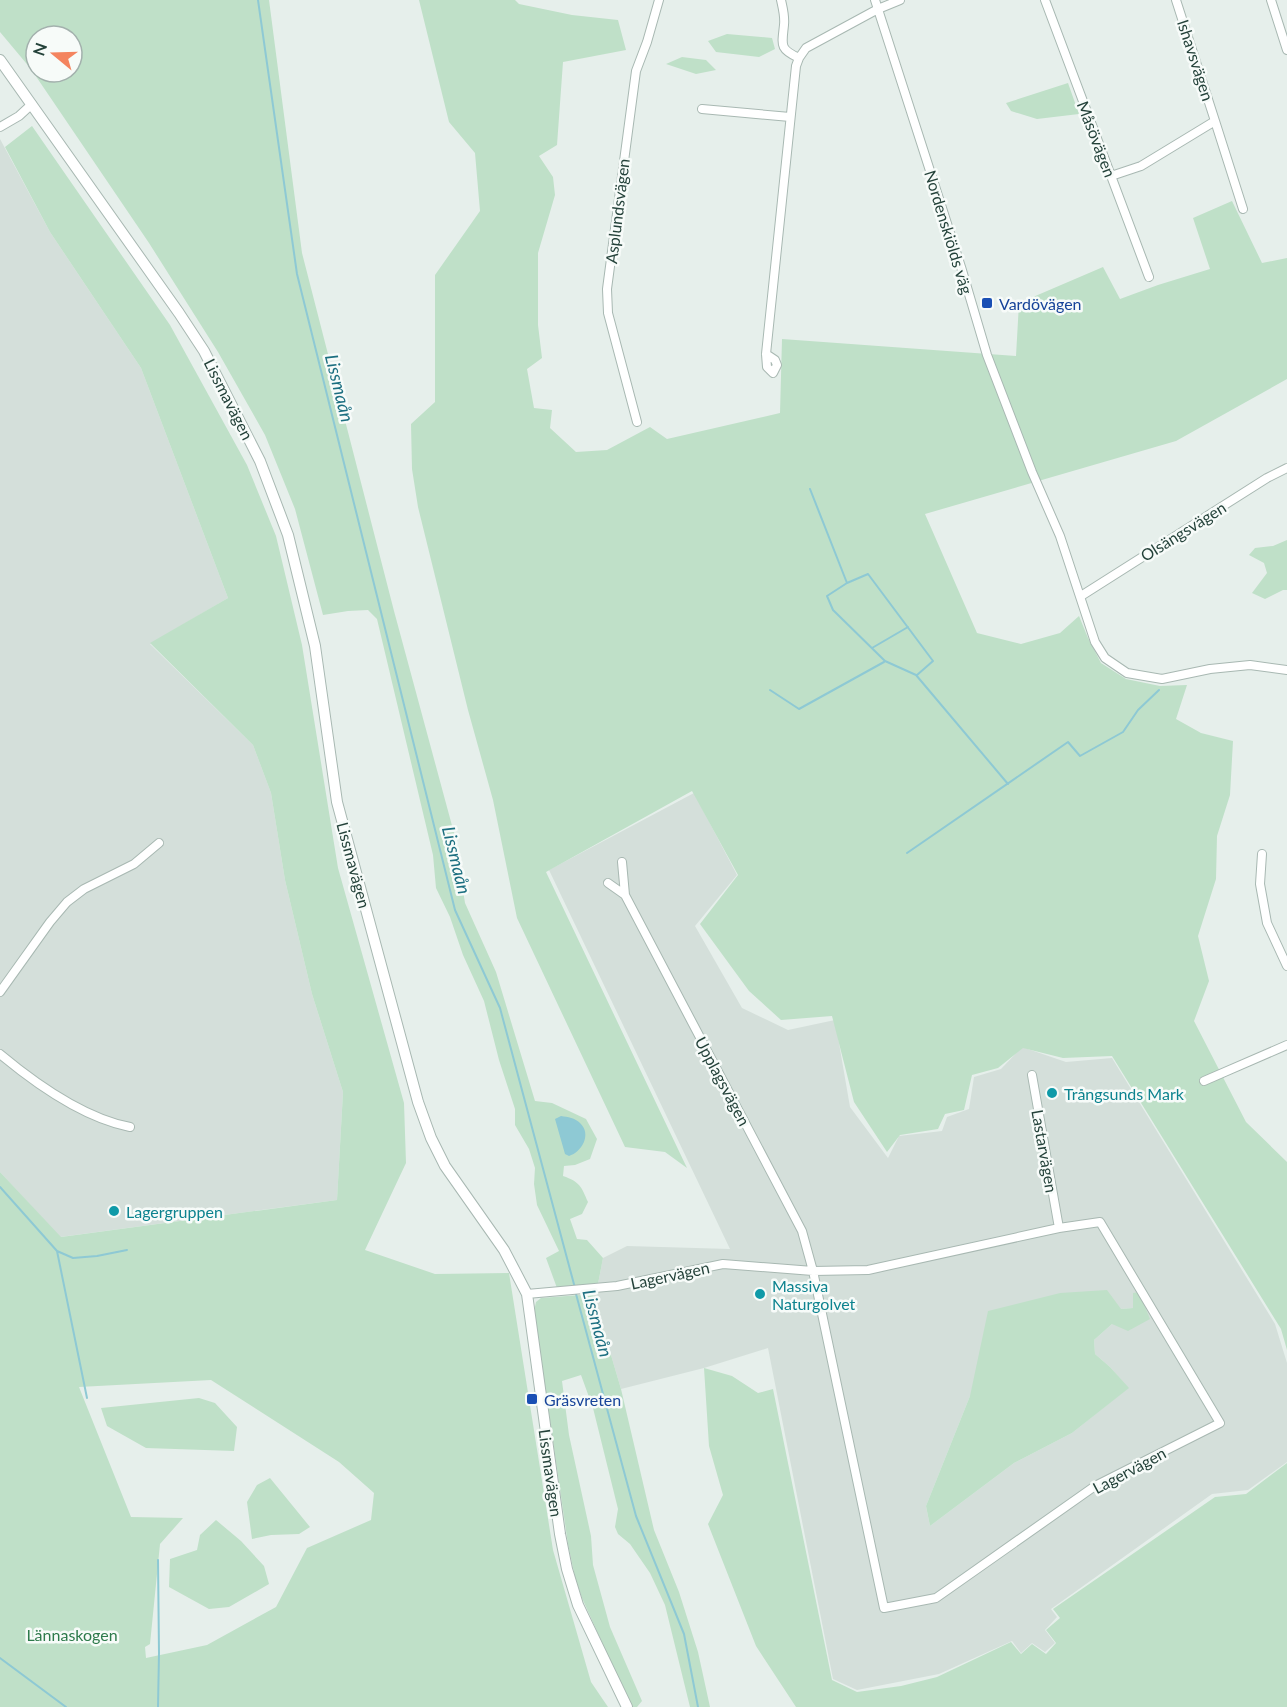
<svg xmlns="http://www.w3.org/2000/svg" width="1287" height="1707" viewBox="0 0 1287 1707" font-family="Lato,sans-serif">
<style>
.built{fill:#d4dfda;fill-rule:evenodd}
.green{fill:#bfe0c8;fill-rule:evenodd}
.water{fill:#8ec9d4}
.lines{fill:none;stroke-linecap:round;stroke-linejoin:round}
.stream{stroke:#8ec9d4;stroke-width:2}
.minor-casing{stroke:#a8b8b2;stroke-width:10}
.tertiary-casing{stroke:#a8b8b2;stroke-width:12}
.minor{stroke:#fff;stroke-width:8}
.tertiary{stroke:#fff;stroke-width:10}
.transit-dot{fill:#1a4fb4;stroke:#f7fbf9;stroke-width:2}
.culture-dot{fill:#0f9aa8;stroke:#f7fbf9;stroke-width:2}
.labels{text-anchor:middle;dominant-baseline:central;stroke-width:5;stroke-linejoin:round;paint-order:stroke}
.street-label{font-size:16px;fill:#24423a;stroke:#f7fbf9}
.transit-label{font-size:16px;fill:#164399;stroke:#f7fbf9;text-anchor:start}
.culture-label{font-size:16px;fill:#0d838f;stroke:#f7fbf9;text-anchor:start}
.park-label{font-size:16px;fill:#2d7a4b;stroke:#f7fbf9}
.water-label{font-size:18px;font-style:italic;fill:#1c6f80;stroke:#f7fbf9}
</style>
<rect width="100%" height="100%" fill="#e6efeb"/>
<!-- built -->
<path class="built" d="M0,139L50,232L141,368L228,598L150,644L253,745L271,793L285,880L312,994L343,1092L337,1200L60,1237L0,1172Z
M694,793L737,875L695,926L742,1008L788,1030L835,1020L850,1107L888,1158L899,1136L942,1131L947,1117L969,1109L974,1077L1001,1069L1022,1047L1066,1062L1112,1058L1275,1324L1287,1363V1462L1248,1490L1212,1494L1051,1609L1057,1617L1045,1630L1055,1643L1045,1652L1032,1643L1021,1653L1012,1641L939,1674L857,1690L833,1679L768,1348L704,1368L621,1389L593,1294L598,1284L603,1258L627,1246L730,1249L549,870ZM1139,1292L1149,1319L1112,1324L1094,1340L1095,1354L1110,1367L1128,1388L1072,1433L1014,1463L930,1526L926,1506L970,1396L1121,1309L1133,1308Z"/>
<!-- green -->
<path class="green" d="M0,0H269L302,253L394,611L454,833L465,903L496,972L535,1101L552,1103L586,1119L597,1139L590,1159L575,1165L564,1166L563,1176C580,1182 581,1186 588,1202L582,1214L570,1219L577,1239L587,1240L603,1258L598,1284L557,1288L546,1258L559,1251L537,1205L534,1184L535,1168L529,1149L515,1125V1109L499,1060L484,1001L463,955L450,917L436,888L433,855L377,619L368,610L348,611L323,615L295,509L265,435L218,352L149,243L31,69L0,32ZM36,36H72V72H36Z
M419,0H515L519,4L572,15L618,20L626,50L563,62L557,145L539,156L553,177L555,195L538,253V325L542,358L527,369L534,408L552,410L550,428L576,452L607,450L650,427L667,439L780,413L782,339L1016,356L1019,303L1103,267L1120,299L1158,285L1210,269L1193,218L1232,201L1262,263L1287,258V379L1176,441L925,514L977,633L1021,644L1060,633L1079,616L1088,638L1101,663L1126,679L1160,686L1187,685L1176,719L1201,733L1233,741L1230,795L1217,836L1216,879L1198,936L1209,981L1194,1021L1246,1122L1287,1162V1350L1281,1329L1112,1056L1063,1058L1023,1048L998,1068L972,1075L964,1110L945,1114L938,1129L900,1135L887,1152L854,1102L832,1016L781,1020L749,991L700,924L738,875L692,791L546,872L687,1168L665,1152L625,1147L517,918L493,800L468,710L418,507L412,469L411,424L435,402V275L480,211L475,153L449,122Z
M727,34L772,38L775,49L759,57L716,52L708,41Z
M682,57L706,60L716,70L696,74L666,64Z
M1068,83L1079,114L1037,119L1011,111L1006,103Z
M32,126L170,325L247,465L276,536L302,645L338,868L404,1103L406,1163L365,1250L435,1274L509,1273L553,1550L591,1682L608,1707H0V1172L61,1237L337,1200L343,1092L312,994L285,880L271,793L253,745L150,643L228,598L141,368L50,232L5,147ZM211,1380L339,1462L374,1493L371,1520L307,1548L276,1607L207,1645L146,1658L145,1647L150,1644L160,1544L183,1518L131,1517L79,1387Z
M1287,540V590H1283L1265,599L1252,593L1267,573L1264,563L1249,555L1255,548L1273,546Z
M1107,1290L1121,1309L1133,1308V1293L1139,1292L1150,1319L1128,1331L1112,1324L1094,1340L1095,1354L1110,1367L1129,1388L1072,1433L1014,1463L930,1526L926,1506L970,1396L988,1311L1060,1293Z
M593,1294L621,1389L654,1530L679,1592L698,1652L710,1707H690L665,1605L650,1573L630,1544L618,1534L615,1527L618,1509L593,1408L581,1375L562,1381L569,1435L591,1536L593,1565L610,1627L642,1701L637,1707H631L582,1598L575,1577L568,1544L534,1311L536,1302L541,1298Z
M704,1368L732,1376L758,1393L773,1389L832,1680L857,1692L901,1686L937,1677L1011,1642L1021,1654L1032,1644L1046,1654L1056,1643L1046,1630L1060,1618L1053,1609L1215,1497L1246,1494L1287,1463V1707H796L756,1646L708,1524L723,1495L709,1446Z
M199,1398L215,1403L237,1427L234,1451L146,1448L107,1426L101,1408Z
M270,1478L310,1527L299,1534L271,1535L252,1539L247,1502L257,1485Z
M216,1520L241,1541L264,1566L269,1584L229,1607L209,1609L169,1587L170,1559L197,1550L200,1535Z"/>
<!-- water -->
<path class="water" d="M561,1116C568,1117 575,1118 580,1123C592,1134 582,1152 569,1156L565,1154L555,1119Z"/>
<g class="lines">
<!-- stream -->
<path class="stream" d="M258,0L297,274L455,910L500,1008L575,1288
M810,489L847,583L868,574L933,661L917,675
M847,583L827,596L833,610L885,661L916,675L1008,784
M872,648L908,627
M770,690L799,709L884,662
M907,853L1068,742L1080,756L1123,732L1138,710L1159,690
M0,1187L57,1251
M576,1294L636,1516L684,1634L698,1707
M87,1398L57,1251L73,1258L97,1256L127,1250
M0,1658L66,1707
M158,1707L159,1653L158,1560"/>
<defs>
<path id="minor" d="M781,0C783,9 785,16 784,25C782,45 779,49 799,58
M875,0L961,267L987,355L1032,472L1060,536L1095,642L1105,658L1127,673L1162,679L1210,669L1250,665L1287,670
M1045,0L1149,277
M1176,0L1215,121
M1271,0L1287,50
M702,109L790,117
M0,127L19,116L32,104
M1111,176L1141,166L1215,121L1243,209
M766,354L775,360L777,365L773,373L767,367L766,354L796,66L799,58L806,48L878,9L900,0
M637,422L608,313L607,289L636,71L647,42L659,0
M1081,596L1267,478L1287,468
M1262,854L1260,884L1267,923L1287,966
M608,883L625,895
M0,992L50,922L67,902L84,889L134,864L159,843
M0,1054C36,1084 84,1118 130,1127
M1032,1075L1059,1228
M1204,1081L1287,1045
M527,1294L617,1286L723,1264L813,1271L868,1270L1059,1228L1100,1222L1220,1423L1095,1486L936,1598L884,1608L813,1271L802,1231L625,895L622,862"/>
<path id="tertiary" d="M0,60L179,313L204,351L260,461L288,535L315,646L337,802L418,1102L431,1138L445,1166L504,1250L527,1294L560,1534L567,1569L578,1605L627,1707"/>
</defs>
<!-- minor casing -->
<use href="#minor" class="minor-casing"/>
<!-- tertiary casing -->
<use href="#tertiary" class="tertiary-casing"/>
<!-- minor -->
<use href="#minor" class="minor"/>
<!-- tertiary -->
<use href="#tertiary" class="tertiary"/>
</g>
<!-- markers -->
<g class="transit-dot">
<rect x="981" y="297" width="12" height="12" rx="3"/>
<rect x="526" y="1393" width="12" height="12" rx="3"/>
</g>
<g class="culture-dot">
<circle cx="1052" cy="1093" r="6"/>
<circle cx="114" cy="1211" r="6"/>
<circle cx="760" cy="1294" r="6"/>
</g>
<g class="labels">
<!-- street labels -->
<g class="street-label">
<text transform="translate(1196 60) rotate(72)">Ishavsvägen</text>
<text transform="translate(1097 139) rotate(69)">Måsövägen</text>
<text transform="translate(617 211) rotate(-83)">Asplundsvägen</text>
<text transform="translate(949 232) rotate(73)">Nordenskiölds väg</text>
<text transform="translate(229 399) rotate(63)">Lissmavägen</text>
<text transform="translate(1183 531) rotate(-32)">Olsängsvägen</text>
<text transform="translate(354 865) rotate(75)">Lissmavägen</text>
<text transform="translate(723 1081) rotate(62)">Upplagsvägen</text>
<text transform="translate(1045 1151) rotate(80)">Lastarvägen</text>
<text transform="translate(670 1275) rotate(-12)">Lagervägen</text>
<text transform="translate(1129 1470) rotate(-28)">Lagervägen</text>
<text transform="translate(551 1473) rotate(82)">Lissmavägen</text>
</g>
<!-- transit labels -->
<g class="transit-label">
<text x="999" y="303">Vardövägen</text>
<text x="544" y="1399">Gräsvreten</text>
</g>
<!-- culture labels -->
<g class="culture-label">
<text x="1064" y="1093">Trångsunds Mark</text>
<text x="126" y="1211">Lagergruppen</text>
<text x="772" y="1285">Massiva<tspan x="772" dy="18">Naturgolvet</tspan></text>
</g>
<!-- park labels -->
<g class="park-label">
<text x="72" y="1634">Lännaskogen</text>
</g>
<!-- water labels -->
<g class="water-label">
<text transform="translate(340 388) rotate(76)">Lissmaån</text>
<text transform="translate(457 860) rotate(76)">Lissmaån</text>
<text transform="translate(598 1323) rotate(75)">Lissmaån</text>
</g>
</g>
<!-- north arrow -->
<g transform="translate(54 54) rotate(289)"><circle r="28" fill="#f7fbf9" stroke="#a3b1ad" stroke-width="1.5"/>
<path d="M0-4.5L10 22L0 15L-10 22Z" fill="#f4845f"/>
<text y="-9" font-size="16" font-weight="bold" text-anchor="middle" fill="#24423a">N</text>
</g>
</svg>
